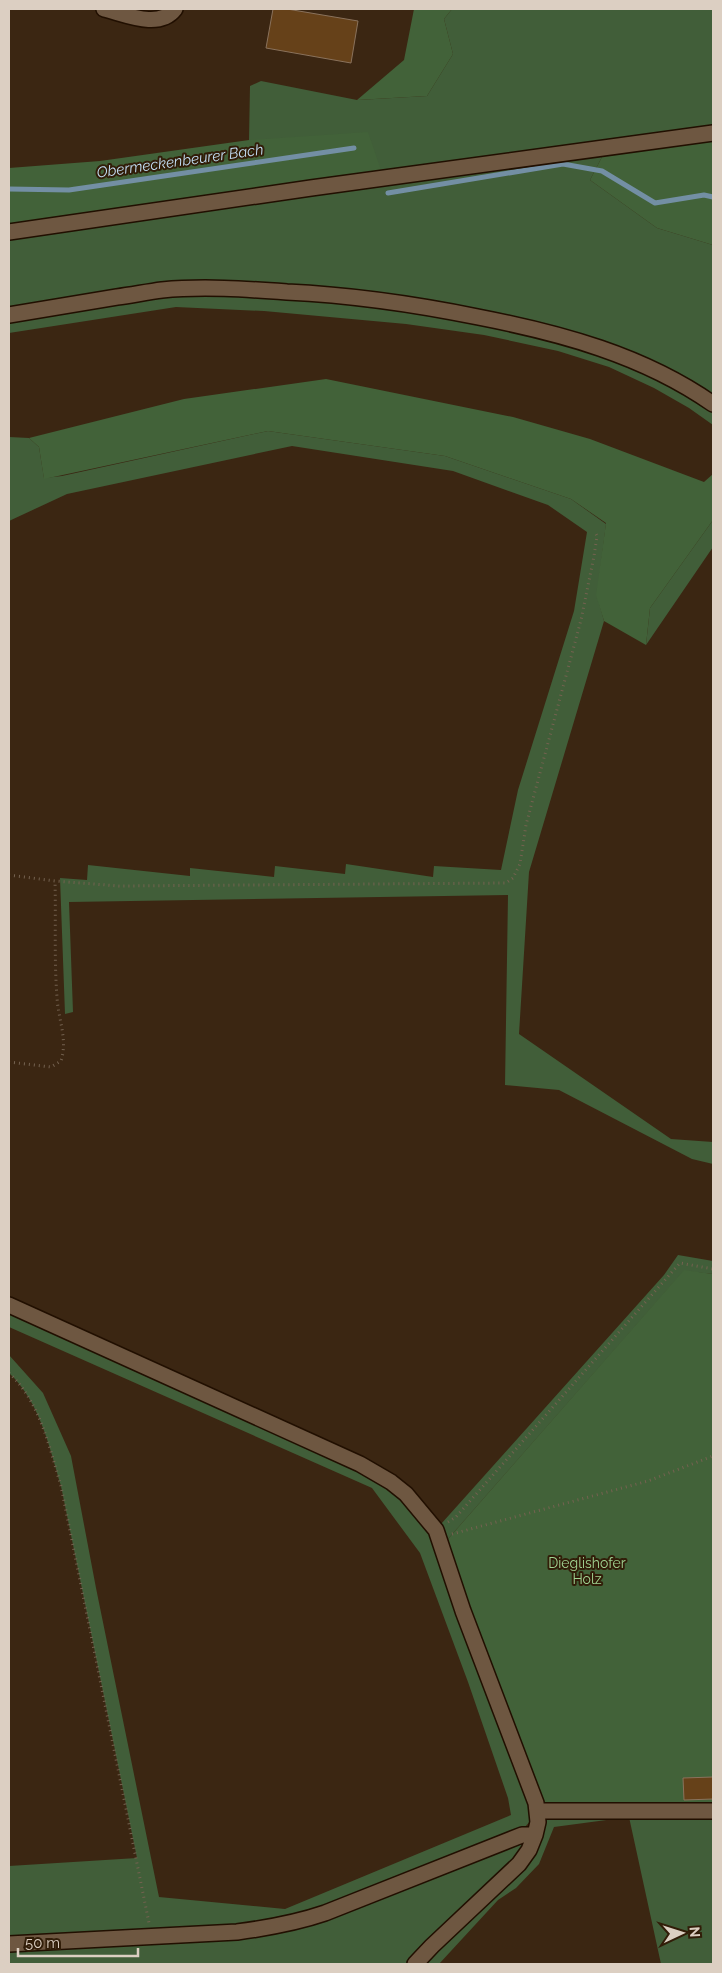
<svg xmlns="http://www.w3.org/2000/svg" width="722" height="1973" viewBox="0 0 722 1973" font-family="Raleway,sans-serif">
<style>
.green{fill:#415e39}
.forest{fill:#426239}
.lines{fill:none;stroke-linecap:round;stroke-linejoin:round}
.stream{stroke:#738fa4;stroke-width:5}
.building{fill:#664119;stroke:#8a725c}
.minor-casing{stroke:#210f00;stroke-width:18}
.path{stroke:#746250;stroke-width:3;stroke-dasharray:1 4;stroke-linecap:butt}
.minor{stroke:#6e5741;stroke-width:15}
.labels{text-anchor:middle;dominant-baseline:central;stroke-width:4;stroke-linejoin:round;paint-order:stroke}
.park-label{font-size:14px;fill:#a0d392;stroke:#311d08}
.water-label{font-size:15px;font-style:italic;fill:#c2ddf3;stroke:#311d08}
</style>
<rect width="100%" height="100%" fill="#3b2612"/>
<!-- green -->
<path class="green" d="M452,9H713V128L382,173L249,140L250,86L261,81L357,100L427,96L453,54L444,19Z
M603,155L590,180L657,228L713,245V396L638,354L593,338L495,313L181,283L9,310V238L100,224Z
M205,294L352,302L528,332L640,368L713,410V425L689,408L654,388L609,367L558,351L484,335L406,324L264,311L176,307L9,333V320L155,297Z
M268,431L445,456L571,499L606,524L597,595L604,621L529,872L519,1034L671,1139L713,1142V1164L692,1159L559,1090L505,1085L508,895L69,902L73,1012L65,1014L60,878L87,880L88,865L190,876V868L274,877L275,866L345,874L346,864L433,877L434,866L501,870L518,790L574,611L587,532L548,505L453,471L292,446L67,494L9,521V437L29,438L39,447L44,478L62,476Z
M713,520V547L646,645L650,608Z
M678,1255L713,1261V1274L684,1271L448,1539L441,1524L664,1275Z
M9,1310L366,1471L389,1486L432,1534L530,1797L533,1818L524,1828L289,1920L246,1928L9,1942V1866L137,1858L61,1486C49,1446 40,1402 9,1373V1355L43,1393L71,1456L96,1588L159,1897L285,1909L511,1815L508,1798L468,1682L420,1553L372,1488L9,1327Z
M546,1811H713V1964H661L629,1817L554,1827L539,1864L516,1888L498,1900L439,1964H422L502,1887Z
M520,1841L523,1843L524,1847L522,1853L410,1964H9V1948L248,1935Z"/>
<!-- forest -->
<path class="forest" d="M414,9H452L444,19L453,54L427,96L357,100L404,60Z
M368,132L382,173L9,228V168L100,161L249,140Z
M713,140V245L657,228L590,180L603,155Z
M326,379L513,417L590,439L704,482L713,474V520L650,608L646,645L604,621L596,595L606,523L571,499L445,456L268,431L44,479L39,447L29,438L184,399Z
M684,1270L713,1274V1811H546L467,1608L448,1539Z"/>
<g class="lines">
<!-- stream -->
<path class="stream" d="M9,189L69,190L354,148
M388,193L563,164L602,171L655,203L704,195L713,197"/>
</g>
<!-- building -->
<path class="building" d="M273,9H287L358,21L351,63L266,48Z
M713,1777V1799L684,1800L683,1778Z"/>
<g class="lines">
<defs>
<path id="minor" d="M104,9C125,14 159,30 175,9
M9,232L311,188L713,133
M9,315C45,309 81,303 117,297C132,295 147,292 162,290C203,286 245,289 287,292C351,295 414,304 478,317C560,333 643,355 713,404
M9,1305L360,1464L391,1482L406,1494L436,1530L463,1611L536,1803L538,1822L535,1835L529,1850L519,1864L432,1946L415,1964
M538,1811H713
M9,1944L237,1932C267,1928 296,1923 325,1913L522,1835H535"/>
</defs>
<!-- minor casing -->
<use href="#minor" class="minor-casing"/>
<!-- path -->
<path class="path" d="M9,875L55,881L119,886L506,883L513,878L520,864L526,825L581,620L594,556L597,536L595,532
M9,1062L51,1067L61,1061C68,1039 58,1019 57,997C54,959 56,920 55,881
M9,1373C40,1402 49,1446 61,1486L149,1923
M448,1522L456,1517L680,1263L713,1269
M452,1534L648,1481L713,1456"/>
<!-- minor -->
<use href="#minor" class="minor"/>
</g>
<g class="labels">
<!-- park labels -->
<g class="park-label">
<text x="587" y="1563">Dieglishofer<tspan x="587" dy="16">Holz</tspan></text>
</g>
<!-- water labels -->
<g class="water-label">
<text transform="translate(180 161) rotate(-8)">Obermeckenbeurer Bach</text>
</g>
</g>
<!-- border -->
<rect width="722" height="1973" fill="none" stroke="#dccfc2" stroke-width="20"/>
<!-- north arrow -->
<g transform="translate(682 1933) rotate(86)" stroke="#311d08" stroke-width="4" paint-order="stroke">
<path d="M0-4L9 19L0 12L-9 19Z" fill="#dccfc2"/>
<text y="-8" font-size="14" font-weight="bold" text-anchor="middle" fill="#dccfc2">N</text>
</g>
<!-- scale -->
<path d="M18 1948v8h120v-8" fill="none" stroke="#dccfc2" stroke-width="2.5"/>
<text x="25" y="1948" font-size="15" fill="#dccfc2" stroke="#311d08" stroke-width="4" paint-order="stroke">50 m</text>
</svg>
